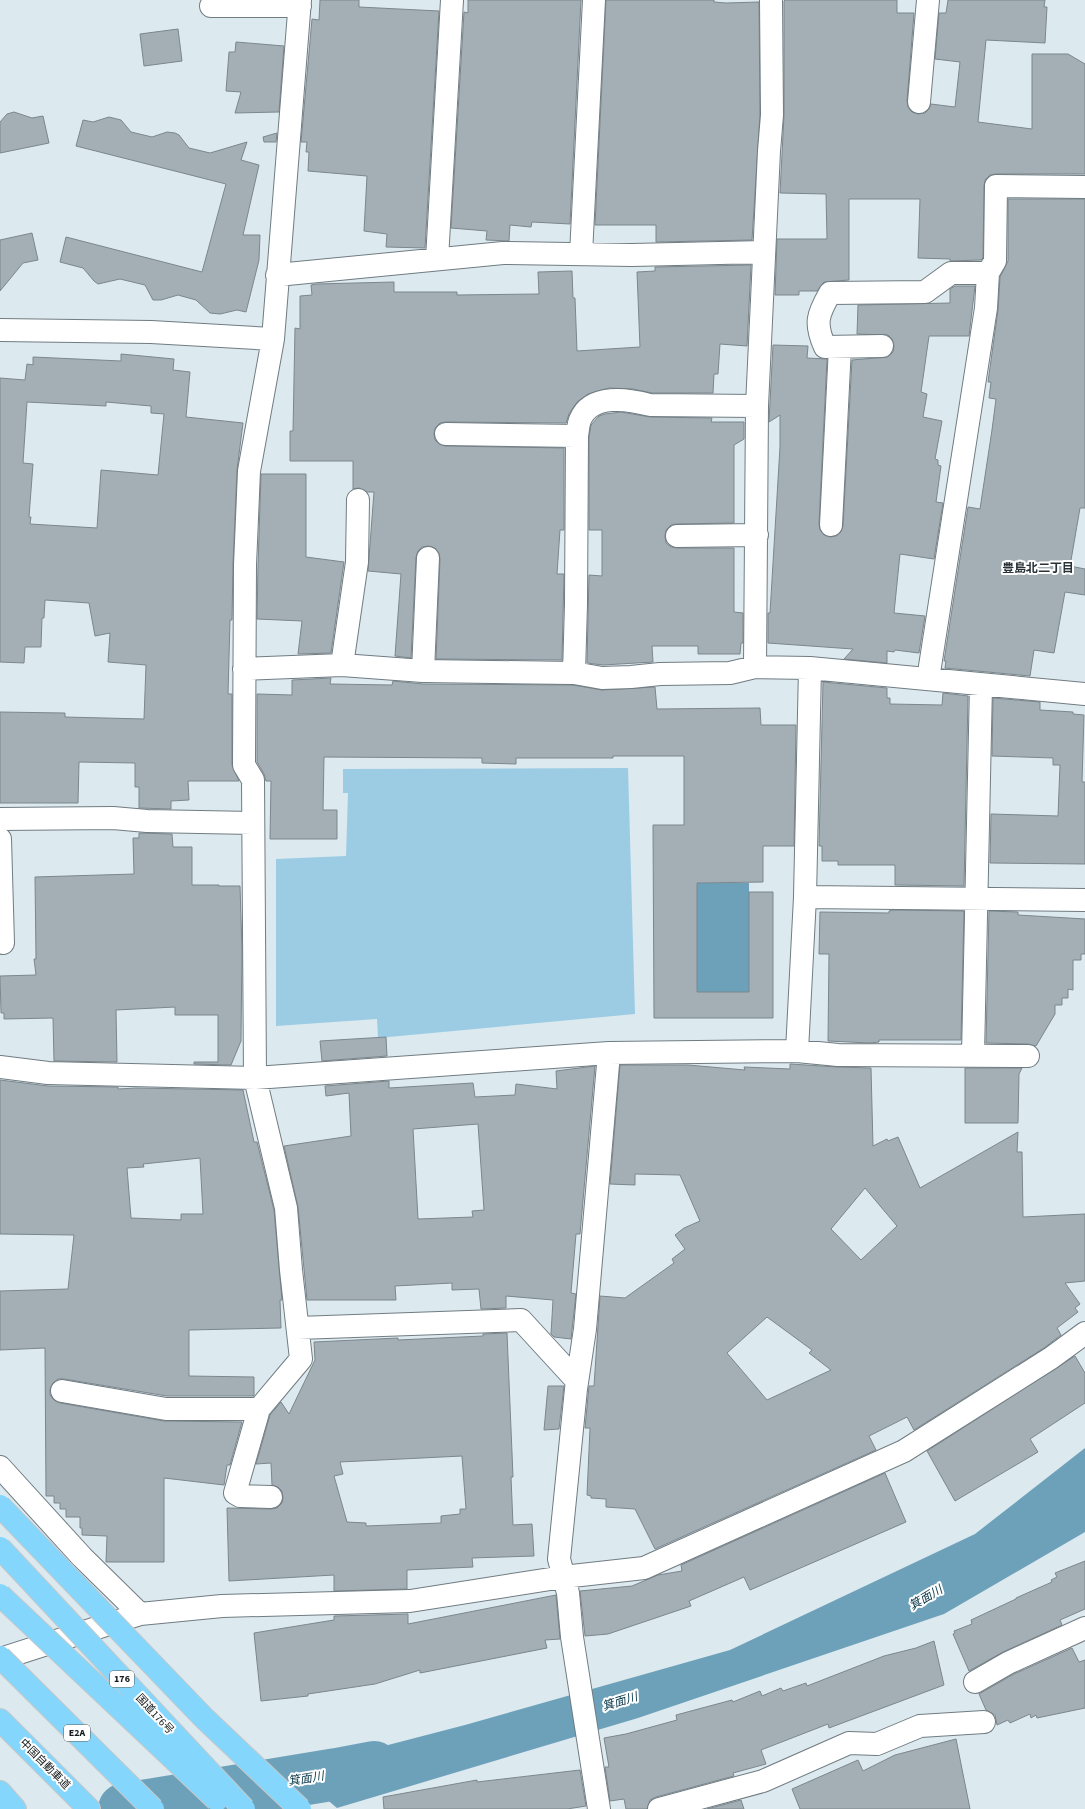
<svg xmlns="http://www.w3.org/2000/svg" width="1085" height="1809" viewBox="0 0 1085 1809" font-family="'Source Sans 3','Noto Sans JP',sans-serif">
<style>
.green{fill:#9ccce4}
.water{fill:#6da1ba}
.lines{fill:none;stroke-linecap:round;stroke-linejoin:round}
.river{stroke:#6da1ba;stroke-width:52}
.building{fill:#a3afb5;stroke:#7b878d;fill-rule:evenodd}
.street-casing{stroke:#707c82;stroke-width:24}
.highway-casing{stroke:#c7c8c8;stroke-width:24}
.street{stroke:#fff;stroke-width:22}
.highway{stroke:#84d6fd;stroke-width:22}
.highway-bridge-casing{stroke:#c7c8c8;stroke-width:24;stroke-linecap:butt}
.highway-bridge{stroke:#84d6fd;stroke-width:22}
.labels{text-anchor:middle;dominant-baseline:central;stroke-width:4;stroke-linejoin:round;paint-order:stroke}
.shield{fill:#fff;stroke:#5a5e5f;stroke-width:1}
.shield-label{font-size:10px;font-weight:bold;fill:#14191b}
.street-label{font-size:11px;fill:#14191b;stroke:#fff}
.neighbourhood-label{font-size:12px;font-weight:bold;fill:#283237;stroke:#fff}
.water-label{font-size:12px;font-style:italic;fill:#083749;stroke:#fff}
</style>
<rect width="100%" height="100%" fill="#dce9ef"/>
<!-- green -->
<path class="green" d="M628,768L635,1014L378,1038L377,1019L276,1026V859L346,856L348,793H343V769Z"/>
<!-- water -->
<path class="water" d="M697,883H749V992H697Z
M1085,1448V1532L944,1614L638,1718L337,1808L292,1770L465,1725L730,1650L975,1534Z"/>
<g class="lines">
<!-- river -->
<path class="river" d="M124,1809L337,1774L374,1767"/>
</g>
<!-- building -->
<path class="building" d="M320,0H359V7L439,11L425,248L386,247L387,234L364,231L367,176L308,171L309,152H306L307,142H301L312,19L319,20Z
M468,0H581L570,224L532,222L531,227L510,225L509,241L486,240L487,231L451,228L464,12L468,13Z
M606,0H714V2L726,3L759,2L760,115L752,240L656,242V225H595Z
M785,0H897V13H914L907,101L908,107L912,112L918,114L925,113L929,109L931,104L955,107L960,62L935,59L939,13H946L948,0H1045L1044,7H1047L1045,43L986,40L978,122L1032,129V54H1068L1085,64V174H996L990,175L985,180L984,186L983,258L981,260L950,261V259L918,258L920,199H849V280L824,282L817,291H799V295H775L777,239H827L826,194L780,193L784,115V1Z
M178,29L182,61L144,66L140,34Z
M236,42L284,46L279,112L235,113L241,92L226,91L229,52H235Z
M14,112L32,118L43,116L49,143L0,153V122L7,114Z
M109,117L121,120L131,132L152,137L167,132L175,133L179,135L189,148L210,153L247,142L241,160L259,165L243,235H260L259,260L246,312L237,310L220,314L210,313L196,300L178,295L161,300H153L145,285L120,279L98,284L94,281L83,268L60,262L66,237L202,272L226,184L76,146L83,120L93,122Z
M277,133L276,142H264L263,137Z
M1008,199H1085V508H1080L1070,566L1085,569V595L1065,592L1054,653L1034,650L1030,676L945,668L946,661H944L968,507L980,509L992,430L996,399L989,398L991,382H988L998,310L1000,277L1008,261Z
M32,233L38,260L23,263L0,291V240Z
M751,265L747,346L720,344L718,374H714L713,393H652L633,389L609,388L588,394L577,402L569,414L566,423L446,422L440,423L435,428L434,434L435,440L439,444L445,446L564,448V530H560L557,574H564L562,660L436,659L440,559L439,553L435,548L428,546L422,547L418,551L416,557L411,658L395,656L401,574L368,571L374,492H367L359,488L353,489V461H290V431H293L295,328L300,329V296L312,295L311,285L316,284L394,282V292H457V295L539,294L538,272L572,271L573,298H575L577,351L640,347L637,272L655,271V267Z
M955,286H975L969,336H929L921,392L927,394L923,417L942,421L935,459L938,460V465L941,466L936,502L943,503L934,559L900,554L894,613L925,616L919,653L895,650L894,652L887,651V663L844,659L853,649L768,643V613H770L780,447V415L769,422L773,345L808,346L807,358L827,359L819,524L820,530L824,535L830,537L836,536L841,532L843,526L852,360L888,357L893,352L894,346L892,339L888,335L857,334L858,305L950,303V289Z
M121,354L174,359L173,370L190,372L186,417L243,423L237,470L233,564L232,620H230L228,694H232V765L239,781H188L189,800L171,801V809L139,808V787H135V763L79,762L78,803H0V712L65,713V717L144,719L146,665L108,662L110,633L95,636L89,603L45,600L44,618H42L41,647H25L24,663L0,662V378L25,380L27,364L33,365V357L121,361ZM27,402L106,406V402L151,406V413L164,414L158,475L101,470L97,528L30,524L31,517H29L33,464L23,463Z
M621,412L650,417L712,418L711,422H744V439L734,445V523L676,524L671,525L666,530L665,536L666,543L671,547L677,548H734V612L743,613V643H741L740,654H698V646H652L653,662L603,665L587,663L589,575L602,576V530H589V437L591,425L599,416L605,414Z
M261,474H306V557L344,562L331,653L298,654L302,621L257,619L258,565Z
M331,678L330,684L392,685L393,681L423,684L573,685L602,690L655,687L657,709L760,708L761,725H796L794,846H763V882L697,883V992H749V892H773V1018H654L653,825H684V756H613V758H516V764L482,763V758L324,757L323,810H337V839H270L271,781H266L264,774L257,762V694L292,695V680Z
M823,682L887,688V698H890V704L942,705L943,693L968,696L964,886L895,885V865H838V861H822V846H819Z
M993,698L1040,702V710L1073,712V714L1084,715L1082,782H1085V864L990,863L991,814L1058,816L1060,765H1053V758L992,756Z
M139,833L172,834L173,847H192V885H219V886H240L242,950L241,1041L231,1065L194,1064V1062H218V1015H175V1007L116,1010L117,1062L54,1061L53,1018L4,1019V1013H1L0,976L36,975L34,959H36L35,877L134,874L133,838H139Z
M893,910L964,911L961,1040H879V1042L870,1043L828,1041L829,954H819L820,912L889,913V911Z
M989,911L1018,912V915L1085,919V954H1081V960H1073V990L1068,989V998H1062V1005H1055V1014L1036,1046L1028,1044L986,1043Z
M386,1037L387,1056L322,1061L320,1041Z
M790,1064L837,1067L871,1068L873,1146L887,1139L888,1141L898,1137L920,1188L1018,1132L1017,1152H1022L1023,1217L1085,1214V1281L1065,1283L1080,1304L1075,1308L1078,1312L1057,1328L1061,1335L1044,1348L914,1430L907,1417L869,1436L876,1450L655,1549L635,1509L606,1507V1499L591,1498V1496L587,1495L590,1428H585L589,1386H594L600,1296L625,1298L674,1263L672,1259L685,1249L675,1235L684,1228L700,1221L680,1175L635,1174V1185L610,1184L620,1065H688L745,1070L744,1067L790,1069ZM865,1188L897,1226L861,1260L831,1229ZM767,1317L812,1350L809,1353L831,1370L767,1400L727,1353Z
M595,1066L580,1234H576L571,1293L576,1294L571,1339L554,1337L551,1334L553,1300L506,1296V1308L481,1309L479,1289L452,1290V1283L395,1286L396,1300H307L298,1207L284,1146L351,1136L349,1093L326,1096L325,1086L389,1081V1088L473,1083L475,1097L515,1095L516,1084L557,1089L556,1071ZM478,1124L484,1210L472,1211L473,1217L418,1219L413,1129Z
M965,1068H1022L1019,1074L1018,1123H965Z
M0,1080L48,1086L118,1087V1089L136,1088L243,1090L254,1142H257L274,1210L282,1300H280L281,1328L189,1330V1376L254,1377V1396H167L64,1379H58L53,1383L50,1389V1395L54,1400L60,1403L164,1421L242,1422L230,1465H227L224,1485L164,1478V1562H106L107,1536L82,1535V1528H80V1517H66V1509H60V1503H54V1496H46L45,1348L0,1350V1291L68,1289L74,1235L0,1234ZM200,1158L203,1214H181V1220L131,1218L127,1168L144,1167L143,1164Z
M507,1333L513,1477H511L513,1525L532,1524L534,1556L472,1558L473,1567L407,1570V1589L334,1591V1575L229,1581L227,1508L271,1509L277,1508L282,1503L283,1498L282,1491L278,1487L272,1485L271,1463L256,1464L270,1415L281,1402L289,1414L315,1360L314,1342L398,1338V1340L483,1336V1334ZM462,1456L466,1509H460V1514L441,1516V1523L366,1526V1523L347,1522L334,1476L343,1474L340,1462Z
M1075,1356L1085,1373V1403L1030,1439L1038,1452L955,1501L927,1451Z
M548,1386H564L559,1429L544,1430Z
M885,1473L906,1522L750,1590L744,1577L689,1601L691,1606L608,1634L585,1636L580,1591L632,1586L658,1575L682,1571L681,1565Z
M1085,1561V1609L1060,1620L1062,1625L1003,1652L969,1671L953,1634L955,1633L954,1631L972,1624L971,1620L1016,1599V1598L1052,1582L1051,1580L1057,1577L1055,1573Z
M556,1595L560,1639L545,1640L547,1648L420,1673V1670L375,1684L308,1694V1696L261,1701L254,1633L334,1620V1616L408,1614V1624Z
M934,1641L944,1685L829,1728L828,1724L761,1750L766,1764L733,1773L734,1776L656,1797L650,1800L647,1809H626L624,1799L610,1801L605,1767H609L604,1738L626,1734L677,1720L676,1715L732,1700L733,1702L760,1691L762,1696L781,1688L783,1691L806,1683L807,1686L884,1656L916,1648Z
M1072,1648L1079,1662L1085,1660V1708L1037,1718L1036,1715L1031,1718L1030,1714L1010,1723L1008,1720L997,1725L995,1715L986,1710L979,1694L1014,1674Z
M956,1739L970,1809H800L792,1789L858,1760L863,1771L895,1755Z
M580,1770L586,1806L567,1809H384L383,1797L477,1780V1782Z
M741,1800L744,1809H707Z"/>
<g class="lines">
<defs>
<path id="street" d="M211,6H300
M919,102L928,0
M581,254L594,0
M437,259L452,0
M277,275L503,253L632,255L764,252
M0,330L151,332L273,339
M882,346L825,347C814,323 818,314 830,293L925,292L951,273H988
M446,434L577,436
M831,525L840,347
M677,536L757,535
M342,665L357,562L358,500
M755,667L757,406L769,151L772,115L771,0
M244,669L342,665L423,671L574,673L602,678L631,677L660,674L730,673L755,667L810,668L1085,694
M423,671L428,558
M574,673L576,604L577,436C578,431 578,425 580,420C591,393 628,399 650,405L757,406
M928,679L986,308L988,273L995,261L996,186L1085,187
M0,819L113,818L147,821L253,823
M0,839L3,943
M805,897L1085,900
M797,1051L805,897L810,668
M973,1055L981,685
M0,1067L48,1073L255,1078L609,1053L797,1051L838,1055L1028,1056
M298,1328L521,1320L577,1381
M62,1391L166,1409H259
M0,1467L82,1557L140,1614
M271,1497L240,1496L235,1493L259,1409L301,1359L291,1270L286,1208L255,1078L253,780L244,765L245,565L249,471L273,339L300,0
M0,1659L140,1614L222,1606L410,1601L563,1577L644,1568L904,1451L1051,1358L1085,1333
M975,1682L1008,1663L1085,1628
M599,1809L572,1637L568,1593L559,1559L576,1389L585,1329L609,1053
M659,1809L763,1781L849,1743L877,1744L920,1726L984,1722"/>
<path id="highway" d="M0,1720L89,1809
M0,1792L15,1809"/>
</defs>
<!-- street casing -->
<use href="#street" class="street-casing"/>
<!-- highway casing -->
<use href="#highway" class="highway-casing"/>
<!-- street -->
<use href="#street" class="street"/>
<!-- highway -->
<use href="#highway" class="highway"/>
<defs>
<path id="highway-bridge" d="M0,1506L204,1718L300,1809
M0,1548L244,1809
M0,1595L217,1800
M0,1657L153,1809"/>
</defs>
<!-- highway-bridge casing -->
<use href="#highway-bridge" class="highway-bridge-casing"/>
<!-- highway-bridge -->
<use href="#highway-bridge" class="highway-bridge"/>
</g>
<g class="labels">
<!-- shield labels -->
<g class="shield">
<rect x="110" y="1671" width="24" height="16" rx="3"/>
<rect x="64" y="1725" width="26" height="16" rx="3"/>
</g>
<g class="shield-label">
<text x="122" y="1679">176</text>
<text x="77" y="1733">E2A</text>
</g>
<!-- street labels -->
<g class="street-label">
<text transform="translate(155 1714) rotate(47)">国道176号</text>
<text transform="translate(45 1764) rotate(45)">中国自動車道</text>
</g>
<!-- neighbourhood labels -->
<g class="neighbourhood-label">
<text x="1038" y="568">豊島北二丁目</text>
</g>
<!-- water labels -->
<g class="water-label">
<text transform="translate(926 1598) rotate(-31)">箕面川</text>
<text transform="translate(620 1702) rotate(-17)">箕面川</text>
<text transform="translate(306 1779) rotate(-9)">箕面川</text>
</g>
</g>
</svg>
